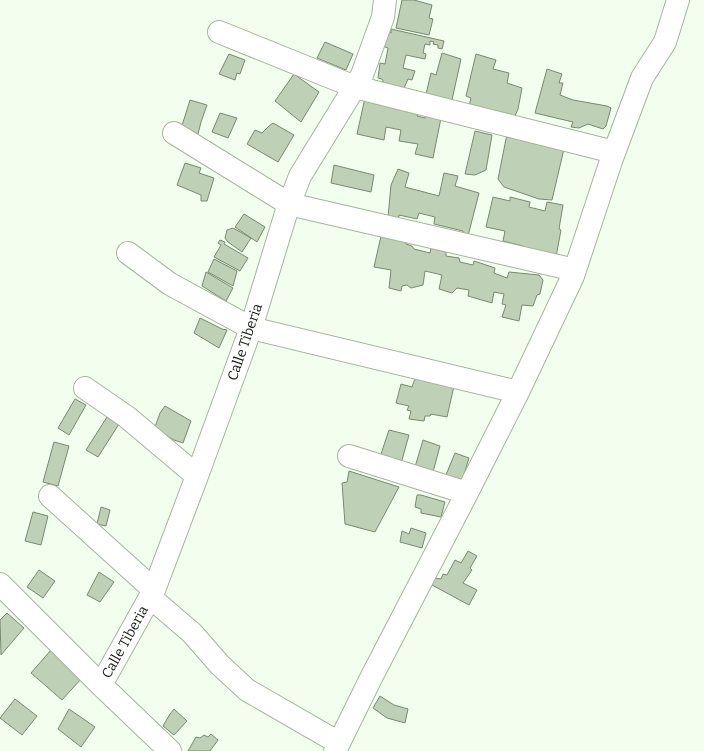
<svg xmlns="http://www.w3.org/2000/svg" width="704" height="751" viewBox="0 0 704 751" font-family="Bitter,serif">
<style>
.building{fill:#bed0b5;stroke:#788970}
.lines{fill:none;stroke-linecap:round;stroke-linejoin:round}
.minor-casing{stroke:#a4b59b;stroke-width:24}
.minor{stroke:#fff;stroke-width:22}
.labels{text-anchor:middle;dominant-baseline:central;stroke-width:3;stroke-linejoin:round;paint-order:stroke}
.street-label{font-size:14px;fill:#151c12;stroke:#fff}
</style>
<rect width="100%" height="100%" fill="#f3ffee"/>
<!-- building -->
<path class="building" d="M402,0H414L432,5L429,18L433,19L429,35L396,28Z
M391,29L444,41L442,49L438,48V45L433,44L434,42L430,41V45L425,44L423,53L426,54L425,59L406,55L403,68L415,71L412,80L408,79L404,88L384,83L382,79L378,78L380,63L385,64L388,48L379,45L385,31L391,33Z
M325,42L353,54L346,70L317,58Z
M442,53L461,59L452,100L443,99L426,94L431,73L436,75Z
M229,54L245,60L240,74L237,73L235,80L219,74Z
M476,54L496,60L493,69L509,73L507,83L522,88L518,109L515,116L469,106L471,98L466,96Z
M547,69L562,74L559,83H563L560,95L573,100L607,106L611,108L606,126L603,129L588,124L579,128L571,127L573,122L535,113Z
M294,74L319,92L301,122L275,101Z
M365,98L419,110L417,116L425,118L426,114L441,118L433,158L415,154L418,144L399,141L401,130L386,127L384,140L357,134Z
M190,100L207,105L201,122L197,138L180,132Z
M220,113L237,118L228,138L212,132Z
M273,123L294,135L278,162L247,144L255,130L262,133L269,126Z
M475,131L492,135L486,170L475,175L465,174Z
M507,134L564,149L552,200L539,199L504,187L498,179Z
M185,163L201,168L199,173L214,178L207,201H201V195L177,185Z
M334,165L374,175L371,192L331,183Z
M398,169L409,173L405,187L439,196L444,173L458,176L455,186L479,193L468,236L461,241L463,231L434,224L435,217L419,213L417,219L399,215L398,221L388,217L391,185Z
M493,197L510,201V197L530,202L529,207L545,211L547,202L563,205L559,229L561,230L556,257L523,249V246L503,241L505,231L486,227Z
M244,214L265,227L257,242L235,227Z
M233,228L251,238L242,252L228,242L225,238L227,230Z
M381,236L407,239L406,244L412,246L414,249L430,253L431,248L446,252V256L459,258L460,262L473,265L474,261L495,268L494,273L507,278L509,272L539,275L543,280L540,294L537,295L533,306L522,305L519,321L502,317L506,305L502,304L504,294L494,292L492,303L468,296L469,290L457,288L452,293L439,289L442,275L425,271L423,285L411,288L407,285L402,286L401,291L389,288L391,270L374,267Z
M220,240L225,242L224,244L248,258L240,271L214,257L221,245L218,243Z
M214,259L237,271L233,286L208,272Z
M206,272L233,288L226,301L202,286Z
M200,318L222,329L227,330L219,348L194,333Z
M416,376L454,386L447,417L431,414L430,416H425L424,421L409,419L411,411L407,410L409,406L396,403L401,384L412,387Z
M75,399L86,405L69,435L58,428Z
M165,406L191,421L183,443L174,440L155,430V427L160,413Z
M107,417L119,424L98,457L86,450Z
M389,430L409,435L400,467L379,460Z
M423,440L440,446L433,472L415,467Z
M54,442L69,446L58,486L43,482Z
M455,453L469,458L460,487L443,482Z
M349,471L399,487L375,532L345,524L342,483L347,482Z
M417,495H421L445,502L441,517L421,513V509L415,507Z
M101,507L110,510L106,526L97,524Z
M33,512L48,516L41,545L25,541Z
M411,528L426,533L422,548L400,542L402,531L409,534Z
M468,551L477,556L470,568L472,570L463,583L477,590L469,605L432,585L435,578L441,579L443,574L447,575L455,560L461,563Z
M39,570L55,581L43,598L27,587Z
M99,572L114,582L100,602L87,595Z
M7,613L24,628L1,655L0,620Z
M51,650L82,678L62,700L31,673Z
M380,696L394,705L408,709L405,723L387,718L373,708Z
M15,699L37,716L22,735L0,718Z
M69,709L95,727L81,747L58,729Z
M174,709L187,721L174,735L163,726L170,714Z
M211,734L218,740L210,751H188L196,737L200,738L204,735L208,737Z"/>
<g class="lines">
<defs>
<path id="minor" d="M219,32L355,87L614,152
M174,133L289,204L575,270
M128,253L170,284L251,328L518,392
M85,388L127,417L197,476
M349,456L467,493
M50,496L154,590
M0,584L101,685L170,751
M150,597L192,633L220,665L247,690L339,743
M101,685L154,590L197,476L251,328L287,210L300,176L362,75L383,17L385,0
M335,751L372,676L467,493L518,392L573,276L611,161L642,78L665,42L678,0"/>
</defs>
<!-- minor casing -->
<use href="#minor" class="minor-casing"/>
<!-- minor -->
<use href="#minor" class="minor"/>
</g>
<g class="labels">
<!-- street labels -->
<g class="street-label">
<text transform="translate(245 342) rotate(-71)">Calle Tiberia</text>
<text transform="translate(125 642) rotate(-61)">Calle Tiberia</text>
</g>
</g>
</svg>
